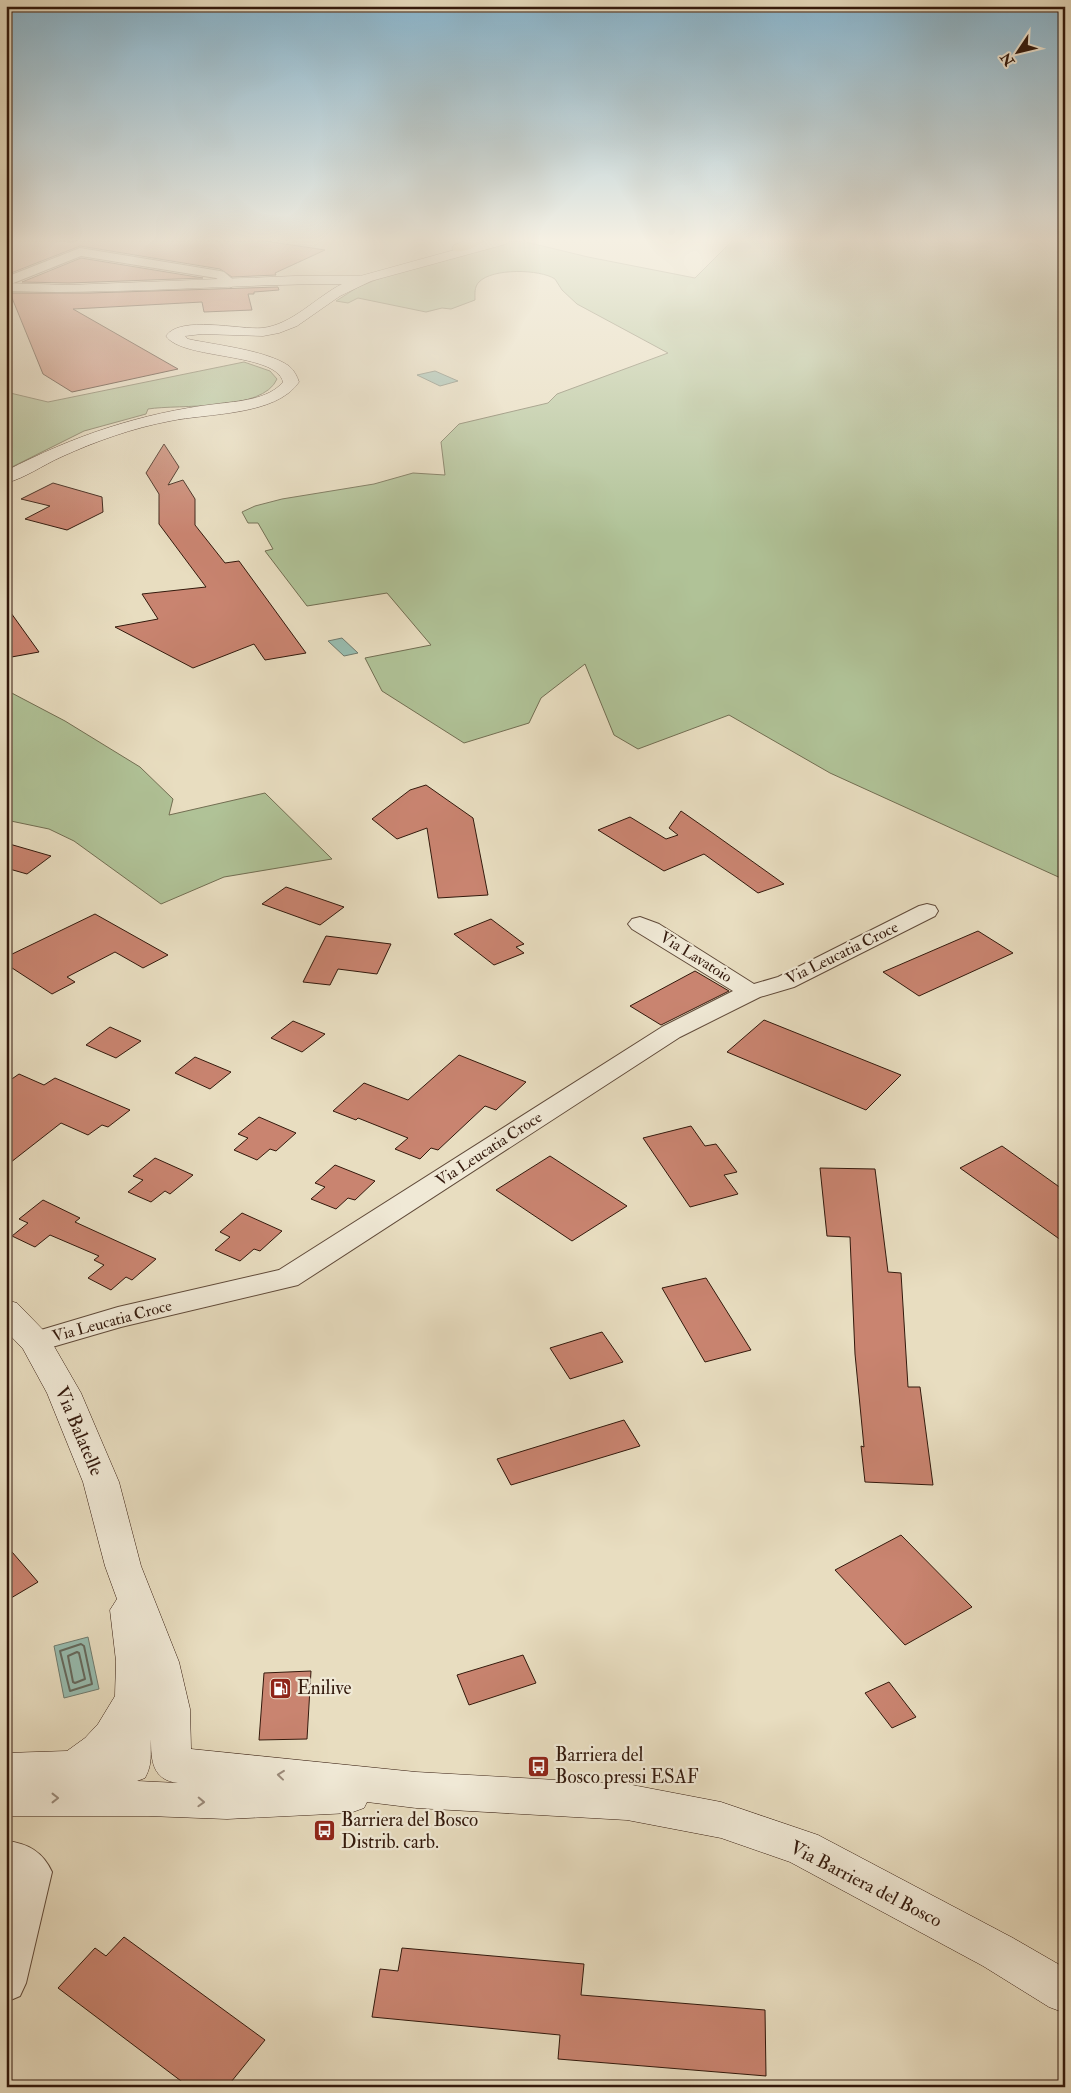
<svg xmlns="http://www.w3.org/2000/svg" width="1071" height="2093" viewBox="0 0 1071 2093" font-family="'IM FELL Double Pica',serif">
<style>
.green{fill:#b0c297;stroke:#726e52}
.water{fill:#98bcaf;stroke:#707b6e}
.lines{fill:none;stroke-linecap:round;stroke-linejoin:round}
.shore{stroke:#666a5e;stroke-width:2}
.building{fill:#c98470;stroke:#33190c}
.minor-casing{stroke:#604a39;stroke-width:2}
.secondary-casing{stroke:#33190c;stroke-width:1}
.motorway-casing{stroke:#33190c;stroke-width:1}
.minor{fill:#f0e9d6;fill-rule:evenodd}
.secondary{fill:#f0e9d6;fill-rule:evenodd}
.motorway{fill:#e4be80;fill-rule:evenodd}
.oneway{stroke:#9b8b7b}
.labels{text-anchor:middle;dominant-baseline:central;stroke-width:4.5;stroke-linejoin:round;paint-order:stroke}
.street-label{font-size:16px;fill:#33190c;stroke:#f0e9d6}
.near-street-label{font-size:19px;fill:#33190c;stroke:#f0e9d6}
.near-poi-label{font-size:19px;fill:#33190c;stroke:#f0e9d6;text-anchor:start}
</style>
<rect width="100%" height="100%" fill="#e8ddc0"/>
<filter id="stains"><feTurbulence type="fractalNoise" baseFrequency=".004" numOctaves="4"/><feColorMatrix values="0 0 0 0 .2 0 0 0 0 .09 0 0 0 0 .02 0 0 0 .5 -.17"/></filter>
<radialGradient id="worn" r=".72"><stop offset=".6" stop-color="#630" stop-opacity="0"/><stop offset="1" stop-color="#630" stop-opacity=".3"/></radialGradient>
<!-- green -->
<path class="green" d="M506,241L526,242L588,257L695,278L732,241H1065V880L830,773L729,715L638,749L614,735L585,664L541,698L529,723L464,743L382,691L365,658L431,645L387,593L307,606L265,551L273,549L258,523H248L242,512L255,506L282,499L374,484L413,473L445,475L441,442L459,424L548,403L557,394L668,353L577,304L562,290L555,279C540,269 492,268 479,282C474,287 475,294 475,300L451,309L442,308L426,312L358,298L348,303L336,301L358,287L383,277Z
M244,362L270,371L277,379C263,412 179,404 148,409L146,414L84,431L6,470V392L48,402Z
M6,690L65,721L140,767L173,799L169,815L265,793L332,859L224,877L161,904L74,841L49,829L6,820Z"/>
<!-- water -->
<path class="water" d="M435,371L458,381L440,386L417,375Z
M342,638L358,653L344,656L328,641Z
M88,1637L99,1689L64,1698L54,1646Z"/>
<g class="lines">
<!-- shore -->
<path class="shore" d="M81,1644L84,1646L92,1684L70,1691L60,1651Z
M77,1652L79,1653L85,1679L75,1683L73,1682L68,1656Z"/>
</g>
<!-- building -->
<path class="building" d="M6,241H265L325,250L275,273L276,275L232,277L220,269L80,246L6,275Z
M81,258L203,278L69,283L22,282Z
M278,287L279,290L254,292V294H248L252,310L204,312L202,302L73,309L178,369L72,392L43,374L10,293H90Z
M164,444L179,467L168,485L183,480L195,499V525L225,563L239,561L306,653L265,660L254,644L193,668L115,627L158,619L142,594L206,587L159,524V494L146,473Z
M53,483L102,497L103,512L67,530L25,519L50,506L21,499Z
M6,606L39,652L6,658Z
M426,785L473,818L488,895L438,898L427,828L397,839L372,819L410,790Z
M681,811L714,834L784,884L758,893L704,854L664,871L598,830L630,817L666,839L678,835L669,828Z
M6,843L51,856L27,874L6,868Z
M286,887L344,907L320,925L262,904Z
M95,914L168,955L143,968L115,952L67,977L75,982L52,994L6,964V957Z
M491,919L524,944L516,947L524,953L494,965L454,934Z
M978,931L1013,953L919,996L883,972Z
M326,936L391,944L377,974L338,969L330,985L303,982Z
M695,971L729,991L661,1025L630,1006Z
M764,1020L901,1075L866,1110L727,1052Z
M293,1021L325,1034L302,1052L271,1038Z
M110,1027L141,1041L116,1058L86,1045Z
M459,1055L526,1082L496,1110L485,1106L438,1150L431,1148L420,1159L395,1149L408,1138L358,1118L356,1120L333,1111L364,1083L408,1100Z
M195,1057L231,1072L210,1089L175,1073Z
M19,1074L44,1085L55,1078L130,1110L108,1127L102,1125L88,1135L61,1123L6,1166V1083Z
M259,1117L296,1133L276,1151L270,1149L257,1160L234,1150L248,1138L238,1134Z
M691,1126L705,1146L716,1144L737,1172L724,1175L738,1194L690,1207L643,1138Z
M1002,1146L1065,1191V1243L960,1168Z
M550,1156L627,1206L572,1241L496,1190Z
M155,1158L193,1175L170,1194L165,1191L151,1202L128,1192L143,1180L133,1176Z
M335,1165L375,1181L355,1200L348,1198L336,1209L311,1199L325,1187L315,1183Z
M820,1168L875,1169L888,1272L901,1273L908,1387H920L933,1485L865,1482L861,1446L864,1447L855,1354L850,1237L827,1236Z
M43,1200L80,1218L75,1222L156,1259L132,1280L126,1277L111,1290L88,1278L104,1265L94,1260L99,1256L50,1235L35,1247L12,1236L28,1223L19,1219Z
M242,1213L282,1231L260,1251L254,1249L240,1261L215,1250L230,1237L220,1232Z
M706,1278L751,1350L705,1362L662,1288Z
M602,1332L623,1362L570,1379L550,1348Z
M624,1420L640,1446L511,1485L497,1459Z
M901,1535L972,1607L905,1645L835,1570Z
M6,1545L38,1582L6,1601Z
M523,1655L536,1683L469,1705L457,1675Z
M311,1671L307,1739L259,1740L264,1673Z
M889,1682L916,1717L892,1728L865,1693Z
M124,1937L265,2040L227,2087H189L58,1988L95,1948L106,1956Z
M402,1948L584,1964L581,1995L765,2010L766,2076L558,2059L560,2035L372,2017L380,1969L398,1971Z"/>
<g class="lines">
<defs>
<path id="minor" d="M80,248L220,271L224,272L237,283L231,287L216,278L81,256L6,286V277Z
M927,904L935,906L938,911L935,916L794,987L760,997L680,1037L298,1285L121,1327L35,1352L24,1349L20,1342L24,1335L118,1307L279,1270L662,1027L733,991L632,929L628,924L632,919L640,917L659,924L754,984L778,977L919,906Z
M6,1841C28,1843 43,1852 52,1872L26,1983L20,1996L6,2002V1902L12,1878L6,1875Z"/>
<path id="secondary" d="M487,241H508L506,244L371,281L340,296L297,326L279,333L263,336L202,334L185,336L188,339C215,345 266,350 289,366C294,370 297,376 299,382C276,416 208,413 170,421C133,428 96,441 61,457C43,465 25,478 6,483V471C73,436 141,413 216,404C238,401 268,400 283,382C276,352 182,360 166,336C180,315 240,330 262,328C292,325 316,297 342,284C230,284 118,295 6,291V283L69,285L295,276H360Z
M6,1300L17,1303L47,1334L81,1393L119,1482L141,1566L179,1662L190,1709L191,1749L416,1772L627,1784L721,1802L818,1835L1013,1938L1065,1968V2013L1049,2007L983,1966L790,1862L721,1838L627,1820L416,1808L367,1802L364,1808L350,1813L227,1819L148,1816H6V1753L67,1751L85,1738L98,1724L115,1696L116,1661L110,1610L117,1599L105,1566L83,1482L47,1393L23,1349L6,1331ZM151,1739C151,1760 152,1780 178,1783L137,1781L145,1778C153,1763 150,1755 151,1739Z"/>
<path id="motorway" d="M465,241H483C477,247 463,253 454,251L452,248L454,245Z"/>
</defs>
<!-- minor casing -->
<use href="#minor" class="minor-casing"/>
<!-- secondary casing -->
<use href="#secondary" class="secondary-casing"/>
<!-- motorway casing -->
<use href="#motorway" class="motorway-casing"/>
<!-- minor -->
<use href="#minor" class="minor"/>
<!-- secondary -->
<use href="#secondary" class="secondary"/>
<!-- motorway -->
<use href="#motorway" class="motorway"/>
</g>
<!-- one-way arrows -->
<defs><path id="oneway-chevron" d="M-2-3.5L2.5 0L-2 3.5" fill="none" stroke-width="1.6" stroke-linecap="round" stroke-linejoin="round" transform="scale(1.25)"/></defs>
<g class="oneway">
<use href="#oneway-chevron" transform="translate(281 1775) rotate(-174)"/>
<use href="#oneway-chevron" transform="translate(55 1798)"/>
<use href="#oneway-chevron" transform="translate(201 1802) rotate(2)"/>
</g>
<!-- sky -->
<linearGradient id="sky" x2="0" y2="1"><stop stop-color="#88b7d1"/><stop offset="0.45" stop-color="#f5f0e3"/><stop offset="1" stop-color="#f5f0e3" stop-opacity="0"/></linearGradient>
<rect width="1071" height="534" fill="url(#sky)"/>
<!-- icons -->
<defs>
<symbol id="fuel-square" viewBox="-11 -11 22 22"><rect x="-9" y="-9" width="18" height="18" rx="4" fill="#8f2418" stroke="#f0e9d6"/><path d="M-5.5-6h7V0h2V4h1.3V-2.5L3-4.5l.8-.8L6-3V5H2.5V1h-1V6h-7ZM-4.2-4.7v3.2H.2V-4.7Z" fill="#fff"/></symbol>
<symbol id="bus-square" viewBox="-11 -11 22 22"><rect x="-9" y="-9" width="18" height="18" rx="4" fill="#8f2418" stroke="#f0e9d6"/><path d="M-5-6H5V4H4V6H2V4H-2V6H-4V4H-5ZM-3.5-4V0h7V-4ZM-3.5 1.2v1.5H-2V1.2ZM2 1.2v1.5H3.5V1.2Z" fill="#fff"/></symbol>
</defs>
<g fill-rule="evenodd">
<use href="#fuel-square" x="268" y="1676" width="25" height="25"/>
<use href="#bus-square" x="526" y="1754" width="25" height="25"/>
<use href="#bus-square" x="312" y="1818" width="25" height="25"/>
</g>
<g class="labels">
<!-- street labels -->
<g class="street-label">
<text transform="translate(842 953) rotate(-26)">Via Leucatia Croce</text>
<text transform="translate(696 957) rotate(32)">Via Lavatoio</text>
<text transform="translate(489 1149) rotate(-33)">Via Leucatia Croce</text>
<text transform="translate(112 1321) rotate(-15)">Via Leucatia Croce</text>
</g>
<!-- near-street labels -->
<g class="near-street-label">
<text transform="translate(79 1431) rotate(67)">Via Balatelle</text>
<text transform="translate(866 1884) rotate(27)">Via Barriera del Bosco</text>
</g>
<!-- near-poi labels -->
<g class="near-poi-label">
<text x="297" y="1688">Enilive</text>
<text x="555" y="1755">Barriera del<tspan x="555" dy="22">Bosco pressi ESAF</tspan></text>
<text x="341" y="1820">Barriera del Bosco<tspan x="341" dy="22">Distrib. carb.</tspan></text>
</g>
</g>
<!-- margin -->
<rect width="1071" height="2093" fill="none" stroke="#e8ddc0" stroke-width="25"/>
<rect x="8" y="8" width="1056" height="2078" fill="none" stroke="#33190c" stroke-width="2.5"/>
<rect x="12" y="12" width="1046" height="2068" fill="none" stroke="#33190c"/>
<!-- north arrow -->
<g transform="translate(1018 52) rotate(235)" stroke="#f0e9d6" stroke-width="4" paint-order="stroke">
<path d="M0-4L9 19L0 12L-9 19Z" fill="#33190c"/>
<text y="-8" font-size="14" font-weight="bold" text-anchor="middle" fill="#33190c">N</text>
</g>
<rect width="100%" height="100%" filter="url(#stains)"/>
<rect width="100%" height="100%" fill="url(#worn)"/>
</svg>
